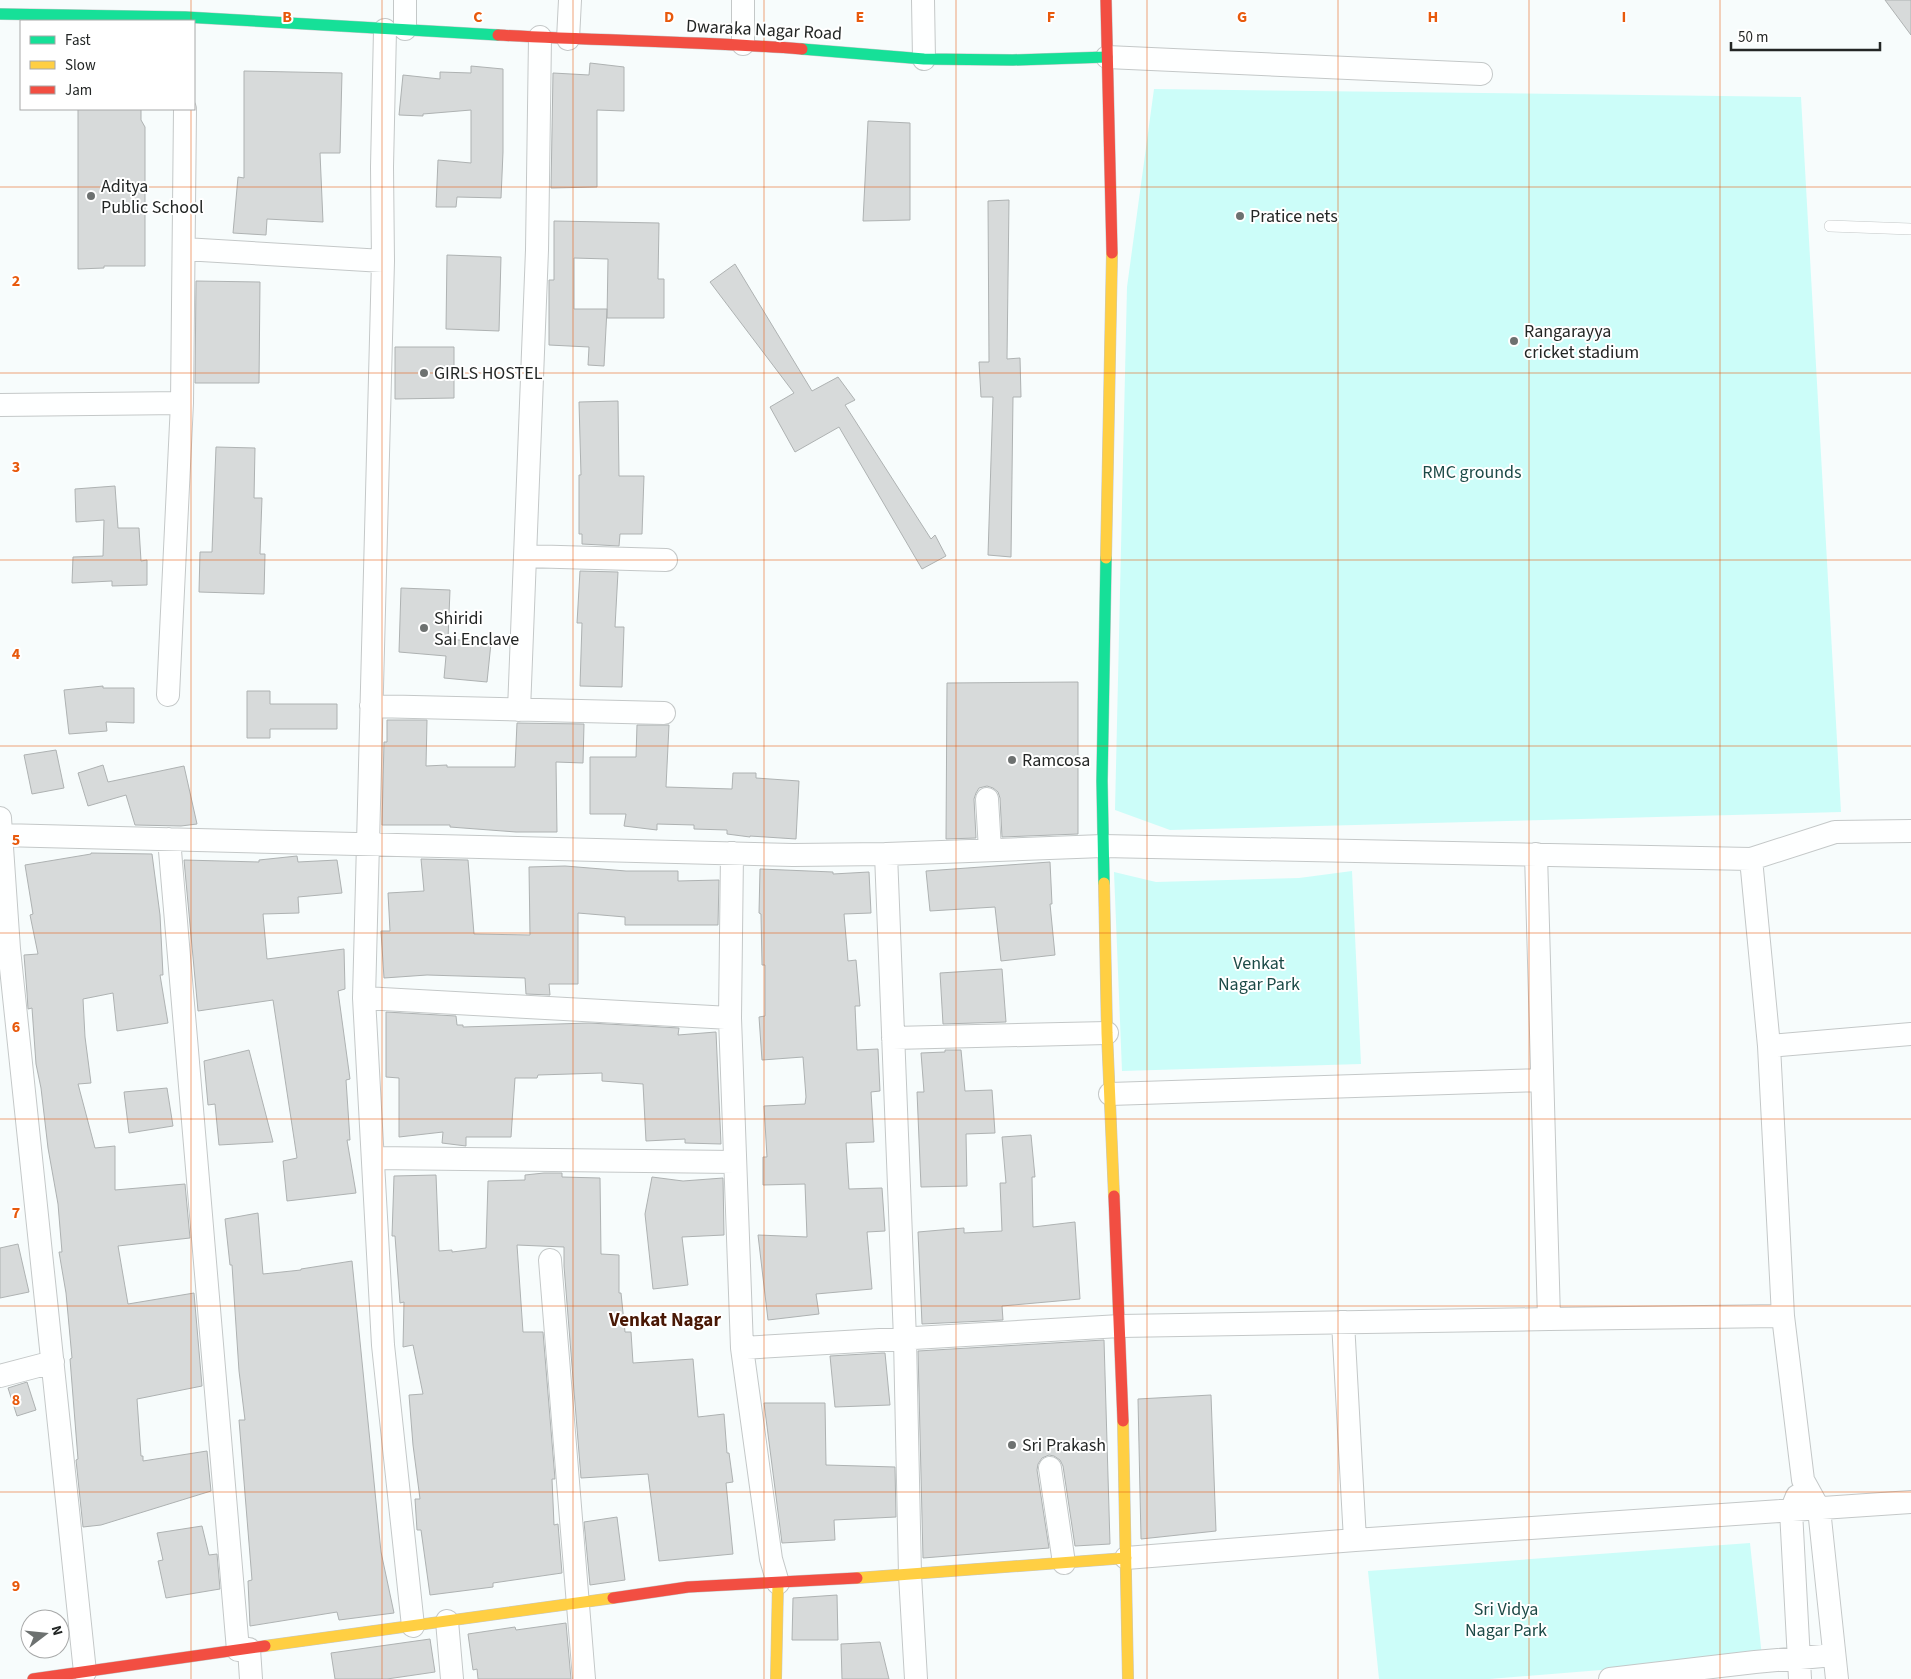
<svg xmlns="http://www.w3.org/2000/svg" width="1911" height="1679" viewBox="0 0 1911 1679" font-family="'Source Sans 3',sans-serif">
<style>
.green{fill:#ccfdf9}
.building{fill:#d7dada;stroke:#aeb2b2}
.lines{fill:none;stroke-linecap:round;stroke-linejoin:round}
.lane-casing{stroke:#c4c8c8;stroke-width:12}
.street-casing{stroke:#c4c8c8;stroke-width:24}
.fast-casing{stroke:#c4c8c8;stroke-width:12}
.slow-casing{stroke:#c4c8c8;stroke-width:12}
.jam-casing{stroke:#c4c8c8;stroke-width:12}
.lane{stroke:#feffff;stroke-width:11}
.street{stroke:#feffff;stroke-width:22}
.fast{stroke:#16e098;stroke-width:11}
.slow{stroke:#ffcf43;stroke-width:11}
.jam{stroke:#f24e42;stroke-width:11}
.grid{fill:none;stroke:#e8590c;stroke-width:1;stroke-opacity:0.55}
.poi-dot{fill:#6d7170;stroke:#fff;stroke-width:2}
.labels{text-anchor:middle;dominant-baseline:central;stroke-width:4;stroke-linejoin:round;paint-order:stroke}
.street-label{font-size:18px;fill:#232625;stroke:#fff}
.poi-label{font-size:18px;fill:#232625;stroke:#fff;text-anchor:start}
.park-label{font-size:18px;fill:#1c4a47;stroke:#fff}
.neighbourhood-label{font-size:19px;font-weight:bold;fill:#491805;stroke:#fff}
.grid-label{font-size:16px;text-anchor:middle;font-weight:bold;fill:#e8590c;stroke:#fff;stroke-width:4;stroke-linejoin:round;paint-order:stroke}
</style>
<rect width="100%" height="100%" fill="#f7fcfc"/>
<!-- green -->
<path class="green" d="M1154,89L1801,97L1841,812L1170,830L1115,810L1127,287Z
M1352,871L1361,1064L1122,1071L1114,872L1156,882L1299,878Z
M1750,1543L1762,1657L1489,1679H1379L1368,1571Z"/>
<!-- building -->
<path class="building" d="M1885,0H1911V35Z
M590,63L624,67V111L597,110V187L551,188L553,73L589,75Z
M471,66L503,69V152L501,198L457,197L456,207H436L438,160L471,163V110L423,114V116L399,115L403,75L440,79V72L471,73Z
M244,71L342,73L340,153H320L323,222L267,219L266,235L233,233L238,177L244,178Z
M78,109H141V120L145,127V266H104V268L78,269Z
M868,121L910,123V220L863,221Z
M1009,200L1007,359L1020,358L1021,397H1013L1011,557L988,555L993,397H981L979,362H989L988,201Z
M554,221L659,223L658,279H664V318H607L608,259L574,258V309H607L604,366L588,365L589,347L549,345V280H554Z
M447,255L501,257L499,331L446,329Z
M735,264L812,391L838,377L855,400L845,405L931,539L935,535L946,556L922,569L839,427L795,452L770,407L794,393L710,282Z
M196,281L260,282L259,383H195Z
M395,347H454V398L395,399Z
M618,401L619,476H644L642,534H620L619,546L582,544V534H579V475H581L579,402Z
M216,447L255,448L254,498H262L260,554H265L264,594L199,592L200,552H212Z
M115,486L118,528H139L141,561L147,560V585L112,586V581L72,583L73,557L103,556L104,520L76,522L75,489Z
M580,571L618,572L615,627H624L622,687L580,686L582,623H577Z
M401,588L450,590L448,639L491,643L487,682L444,678L446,656L399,652Z
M1078,682V834L1002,837L1000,798L998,792L993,788L987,786L979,788L976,793L974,799L976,838L946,839L947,683Z
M103,686V688H134V723L106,722L107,731L69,734L64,690Z
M247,691H270V704H337V729H270V738H247Z
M387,720H427L426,766L447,765V767H515L517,723L584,724L583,763L556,762L557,832H516L450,827V825H382L384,742H387Z
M637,725H669L666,787L732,789L733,773H756V778L799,781L796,839L750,836V837L727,834V830L694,829V825L657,824V830L624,826L626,814H590V757H636Z
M56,750L64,788L32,794L24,755Z
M103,765L108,782L184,766L197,824L181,826L135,825L126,795L88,806L78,773Z
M91,853L152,854L160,915L163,975H160L168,1023L117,1031L113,993L83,999L85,1037L91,1083L78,1084L95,1148L115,1146V1190L185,1184L190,1238L118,1246L128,1304L194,1293L202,1386L137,1399L141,1456H143V1461L207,1451L211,1491L101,1525L83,1527L76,1460L78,1459L70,1359L72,1358L66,1293L59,1252H62L58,1204L48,1148L41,1088L36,1064L32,1008L28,1009L27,993L24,955L38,954L30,915L33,914L25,865L91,854Z
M297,856L298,862L337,860L342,893L298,897L299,913L263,914L267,959L344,949L345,989L338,991L350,1079L346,1080L350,1140H347L356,1193L287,1201L283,1161L297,1158L273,1000L198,1011L184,860L259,862V860Z
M421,859L468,860L474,934L530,935L529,867L565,866L626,871H678V881L719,880L718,925H625V917L578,913V984H549L550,995L526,994L525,978L427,975L384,978L381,931H390L388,893L424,891Z
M1050,862L1052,904H1050L1055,955L1001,961L995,907L930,911L926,871Z
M760,869L833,872V874L869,872L871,913L844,914L848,961L856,960L860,1006H855L857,1050L878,1049L880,1091L871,1092L874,1142L846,1143L849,1189L882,1188L885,1231L867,1232L872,1289L816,1294L819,1314L768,1320L758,1235L807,1237L805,1184L763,1185V1157H767L764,1106L805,1104L806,1097L803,1057L762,1060L759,1017L765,1016V965H762L761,914L759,913Z
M1002,969L1006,1022L943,1024L940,973Z
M386,1012L456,1016L457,1025H463V1027L589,1023L679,1028L678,1035L716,1032L721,1144L685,1143V1139L646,1141L643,1084L602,1081V1073L538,1075L537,1078H515L511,1137H466V1146L442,1143L443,1132L399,1137V1078L386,1077Z
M249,1050L273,1142L219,1145L215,1104L208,1105L204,1061Z
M945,1050H961L965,1091L992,1090L995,1133L966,1134L967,1186L921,1187L917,1092H924L921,1053L945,1052Z
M167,1088L173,1126L129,1133L124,1092Z
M1031,1135L1035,1177H1032L1033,1227L1075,1222L1080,1299L1002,1306L1003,1320L922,1324L918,1232L964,1228V1233L1002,1231L1000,1183H1006L1002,1137Z
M544,1173H562V1177L600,1178L601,1254L619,1255V1293H621L625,1332H631L633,1363L693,1359L698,1417L724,1414L727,1453H729L733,1482L726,1483L733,1554L659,1561L648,1474L581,1478L564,1266V1247L517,1245L523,1332H543L555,1479H552L554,1525L558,1524L562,1573L493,1583V1587L430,1595L421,1530H417L415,1499H420L413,1445L409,1395L423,1394L413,1345L403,1347L404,1302L400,1303L395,1236H392L394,1176L436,1175L439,1251L452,1250V1252L486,1248L488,1181L525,1180V1175Z
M652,1177L683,1181L723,1178L724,1235L682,1237L688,1285L653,1289L645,1214Z
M258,1213L263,1274L301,1270V1269L352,1261L381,1552L394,1613L339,1620L337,1612L250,1626L248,1581L252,1580L239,1420H245L239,1371L232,1265H230L225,1219Z
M18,1244L29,1292L0,1298V1248Z
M1104,1340L1110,1544L1075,1546L1063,1466L1060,1460L1054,1456L1049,1455L1042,1458L1038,1464L1037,1470L1049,1548L923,1558L918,1351Z
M882,1353H885L890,1405L835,1407L830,1356Z
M27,1382L36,1410L17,1416L8,1388Z
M1211,1395L1216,1531L1141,1539L1138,1399Z
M764,1403H825L826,1465L895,1467L896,1517L834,1520L835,1540L782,1543Z
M617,1517L625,1580L590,1585L584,1522Z
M202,1526L209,1555L217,1554L220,1589L166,1598L158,1561L163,1560L157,1533Z
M837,1595L838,1640H792L793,1598Z
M566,1623L571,1679H478L477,1669L473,1670L468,1634L515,1627L516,1630Z
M430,1639L435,1672L387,1679H335L331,1653Z
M880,1642L889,1679H842L841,1644Z"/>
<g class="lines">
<defs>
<path id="lane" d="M1830,226L1911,229"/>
<path id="street" d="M405,0V29
M743,0V44
M923,0L924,59
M385,30L382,167L383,261L364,998L383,1345L413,1626
M568,39L570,0
M1107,57L1481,74
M184,249L383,261
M182,403L185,109
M0,405L182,403L168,695
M525,556L666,560
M371,706L664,713
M519,710L537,250L540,37
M987,799L990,850
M0,818L9,949L0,951
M1,835L793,855L886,854L1103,846L1751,859L1835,832L1911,831
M169,839L238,1650
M886,854L905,1339L910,1575L916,1679
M1751,859L1769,1046L1783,1316L1803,1480L1819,1509L1837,1679
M9,949L85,1672
M364,998L730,1018L742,1348
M730,1018L732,853
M893,1038L1107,1033
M1769,1046L1911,1034
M1110,1094L1542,1080
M373,1158L735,1162
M550,1260L584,1679
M1549,1319L1783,1316
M1343,1322L1355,1540
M0,1376L53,1362
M1050,1468L1064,1563
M1797,1496L1791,1511L1800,1679
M1126,1558L1355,1540L1911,1502
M778,1583L771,1559L742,1348L1120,1326L1549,1319L1536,854
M447,1621L452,1679
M249,1649L251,1679
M1610,1679L1755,1662L1834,1655"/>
<path id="fast" d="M0,14L185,17L498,35
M802,49L924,59L1013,60L1107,57
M1104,883L1102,781L1106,558"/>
<path id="slow" d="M1106,558L1112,253
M1104,883L1107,1033L1114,1196
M1123,1421L1128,1679
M857,1578L1126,1558
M265,1646L613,1598
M776,1679L778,1583"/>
<path id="jam" d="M1106,0L1112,253
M498,35C599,41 701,41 802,49
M1114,1196L1123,1421
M613,1598L688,1587L857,1578
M33,1679L265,1646"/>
</defs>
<!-- lane casing -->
<use href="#lane" class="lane-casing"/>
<!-- street casing -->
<use href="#street" class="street-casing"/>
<!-- fast casing -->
<use href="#fast" class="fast-casing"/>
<!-- slow casing -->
<use href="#slow" class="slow-casing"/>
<!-- jam casing -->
<use href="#jam" class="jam-casing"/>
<!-- lane -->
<use href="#lane" class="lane"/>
<!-- street -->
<use href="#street" class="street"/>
<!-- fast -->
<use href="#fast" class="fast"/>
<!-- slow -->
<use href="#slow" class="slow"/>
<!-- jam -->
<use href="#jam" class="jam"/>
</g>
<!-- grid -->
<path class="grid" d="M191,0V21M382,0V1679M573,0V1679M764,0V1679M956,0V1679M1147,0V1679M1338,0V1679M1529,0V1679M1720,0V1679M191,109V1679M0,187H1911M0,373H1911M0,560H1911M0,746H1911M0,933H1911M0,1119H1911M0,1306H1911M0,1492H1911"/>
<!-- markers -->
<g class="poi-dot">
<circle cx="91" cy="196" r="5"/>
<circle cx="1240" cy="216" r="5"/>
<circle cx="1514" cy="341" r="5"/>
<circle cx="424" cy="373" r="5"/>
<circle cx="424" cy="628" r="5"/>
<circle cx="1012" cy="760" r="5"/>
<circle cx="1012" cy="1445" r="5"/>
</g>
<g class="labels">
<!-- street labels -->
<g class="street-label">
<text transform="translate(764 30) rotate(3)">Dwaraka Nagar Road</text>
</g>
<!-- poi labels -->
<g class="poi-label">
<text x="101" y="186">Aditya<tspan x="101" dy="21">Public School</tspan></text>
<text x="1250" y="216">Pratice nets</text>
<text x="1524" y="331">Rangarayya<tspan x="1524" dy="21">cricket stadium</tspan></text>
<text x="434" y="373">GIRLS HOSTEL</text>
<text x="434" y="618">Shiridi<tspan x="434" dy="21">Sai Enclave</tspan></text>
<text x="1022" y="760">Ramcosa</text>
<text x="1022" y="1445">Sri Prakash</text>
</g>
<!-- park labels -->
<g class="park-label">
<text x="1472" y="472">RMC grounds</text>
<text x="1259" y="963">Venkat<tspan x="1259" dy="21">Nagar Park</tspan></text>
<text x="1506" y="1609">Sri Vidya<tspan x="1506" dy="21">Nagar Park</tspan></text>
</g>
<!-- neighbourhood labels -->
<g class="neighbourhood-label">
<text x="665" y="1320">Venkat Nagar</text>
</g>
</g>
<g class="grid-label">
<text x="287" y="22">B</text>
<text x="478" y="22">C</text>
<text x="669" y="22">D</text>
<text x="860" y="22">E</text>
<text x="1051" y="22">F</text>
<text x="1242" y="22">G</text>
<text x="1433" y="22">H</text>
<text x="1624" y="22">I</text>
<text x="16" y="286">2</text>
<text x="16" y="472">3</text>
<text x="16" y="659">4</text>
<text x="16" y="845">5</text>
<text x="16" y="1032">6</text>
<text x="16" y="1218">7</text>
<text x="16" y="1405">8</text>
<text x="16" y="1591">9</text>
</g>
<!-- legend -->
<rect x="20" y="20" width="175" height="90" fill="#ffffff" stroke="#a7a8a8"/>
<rect x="30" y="36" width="25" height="8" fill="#16e098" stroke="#a7a8a8"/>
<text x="65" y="45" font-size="15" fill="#232625">Fast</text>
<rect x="30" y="61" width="25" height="8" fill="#ffcf43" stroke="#a7a8a8"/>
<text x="65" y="70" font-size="15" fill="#232625">Slow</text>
<rect x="30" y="86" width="25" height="8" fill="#f24e42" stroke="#a7a8a8"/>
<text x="65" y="95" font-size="15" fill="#232625">Jam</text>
<!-- north arrow -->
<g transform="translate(45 1634) rotate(74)"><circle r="24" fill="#ffffff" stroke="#a7a8a8"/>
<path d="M0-4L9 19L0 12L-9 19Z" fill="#6d7170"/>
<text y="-8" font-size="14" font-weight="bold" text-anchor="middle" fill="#232625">N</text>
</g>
<!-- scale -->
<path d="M1731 42v8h149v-8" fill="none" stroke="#232625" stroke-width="2.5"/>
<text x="1738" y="42" font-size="15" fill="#232625" stroke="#ffffff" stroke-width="4" paint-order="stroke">50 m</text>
</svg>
